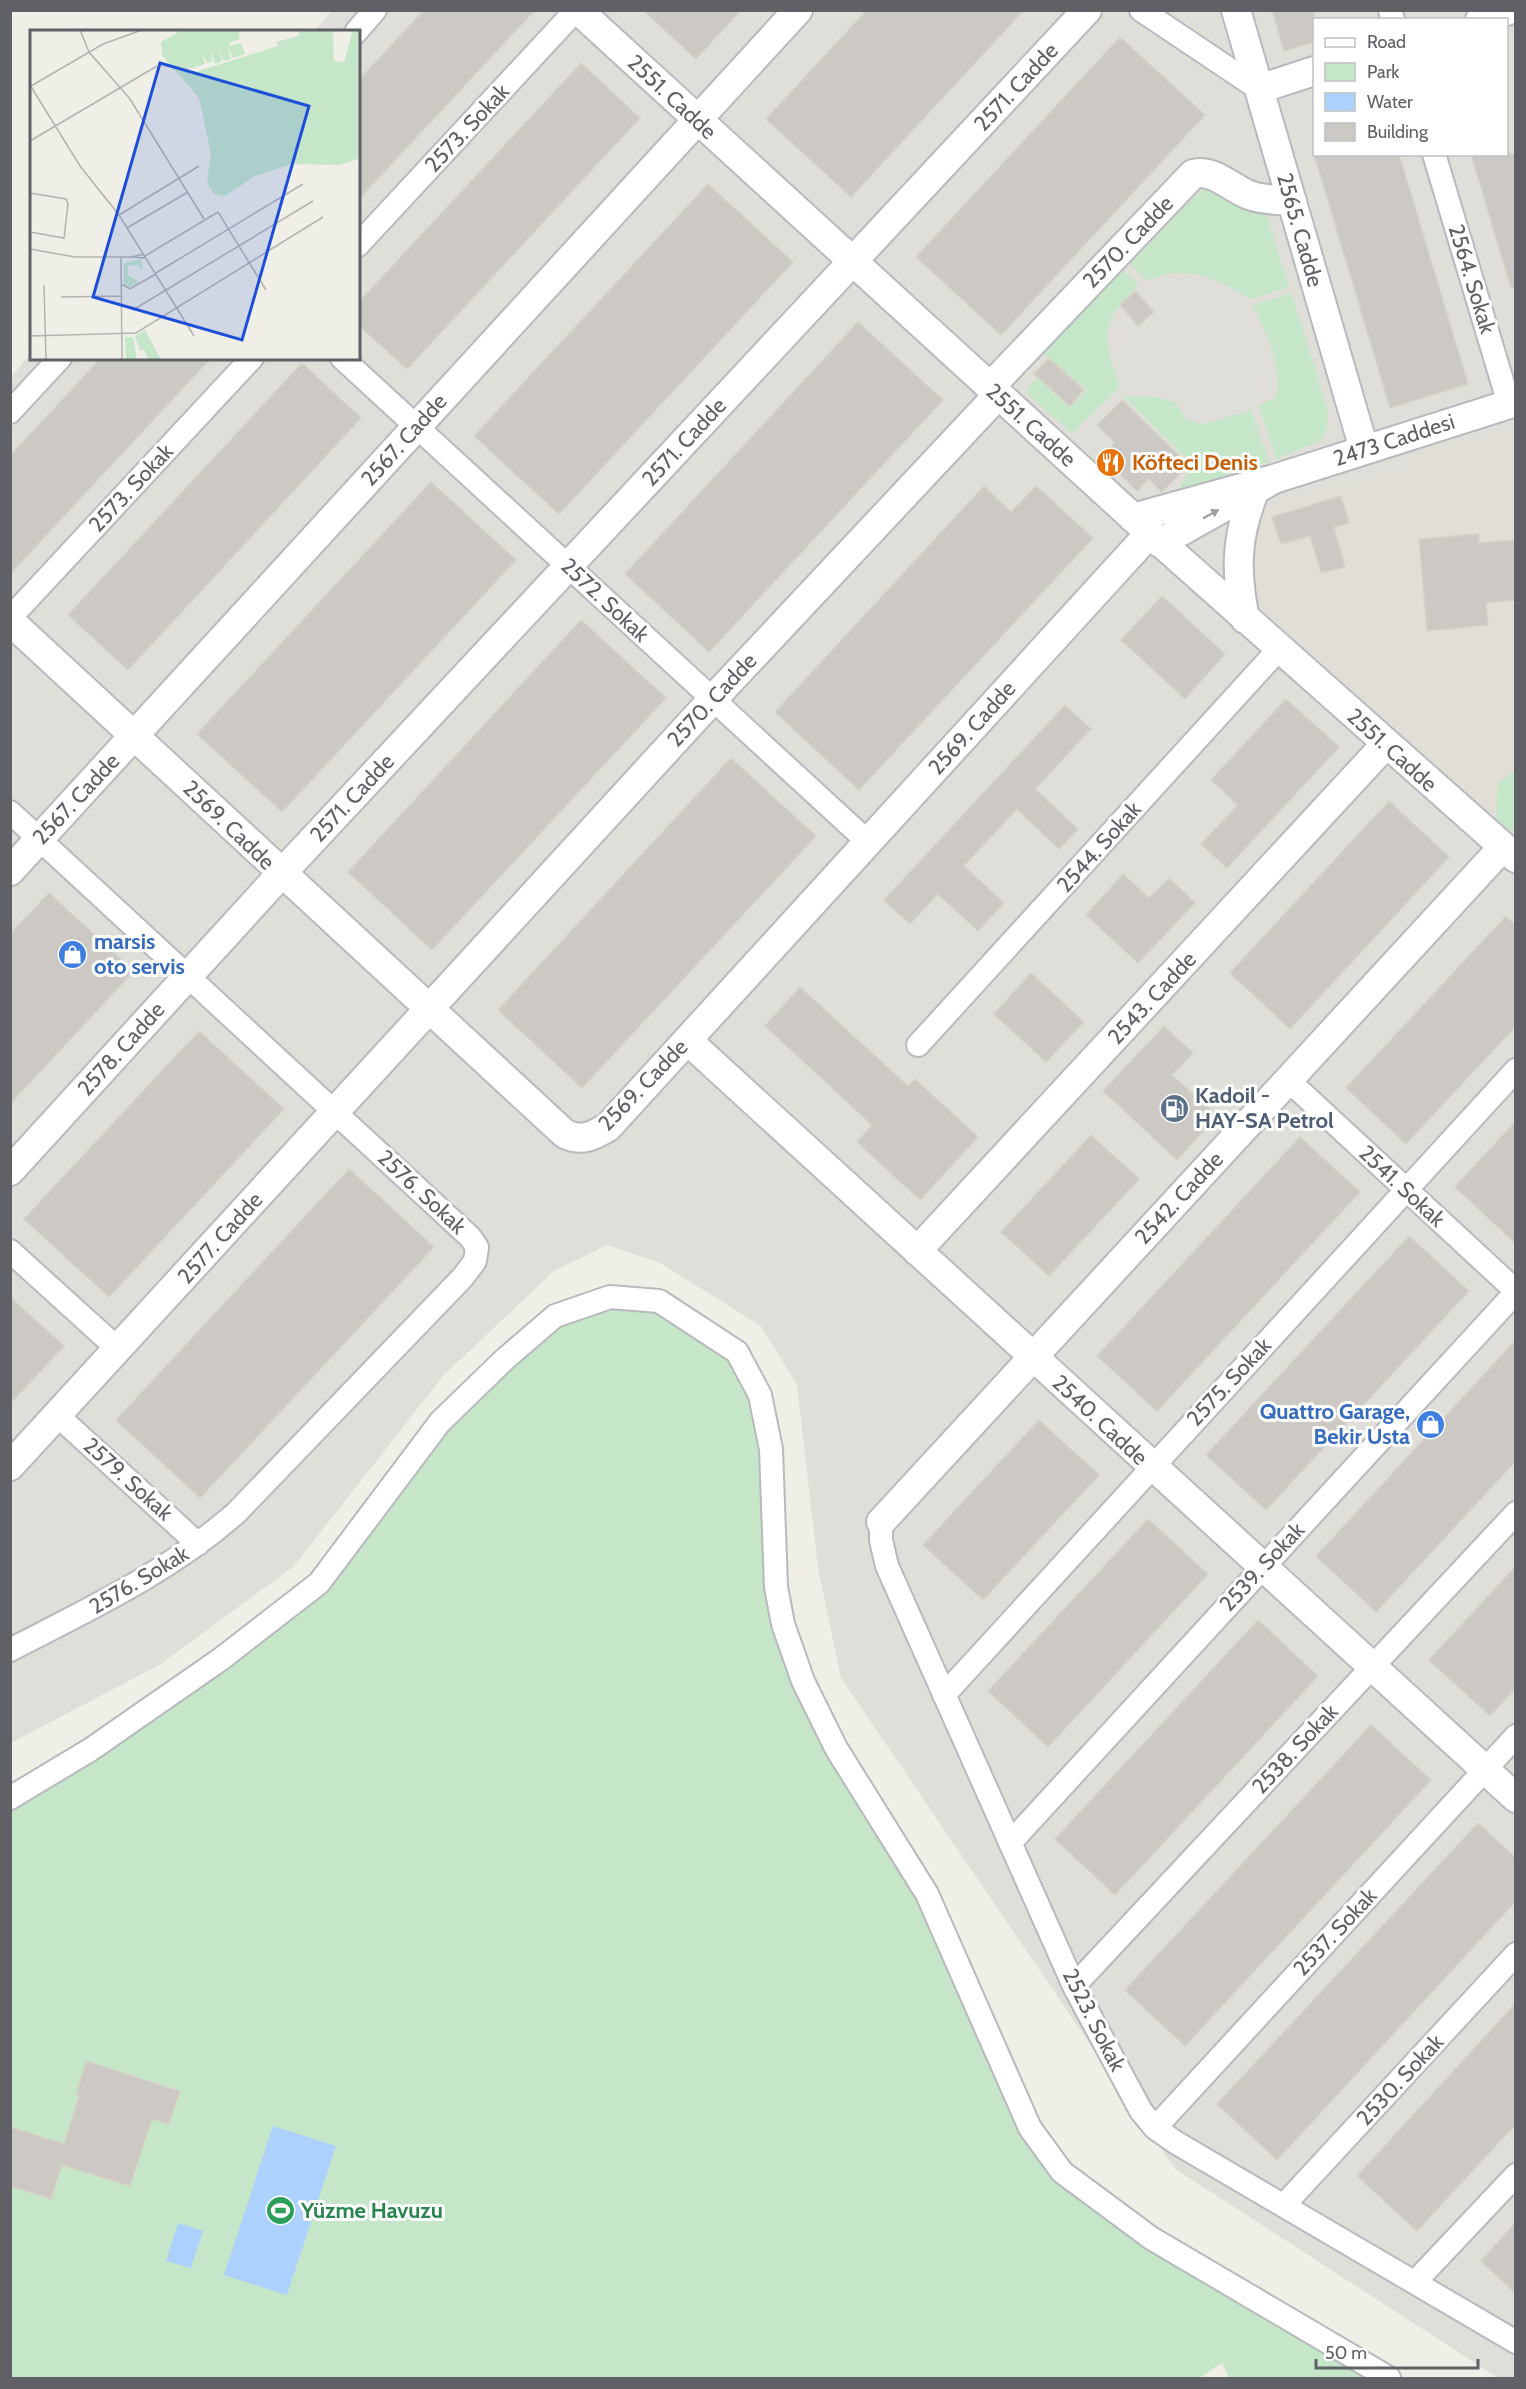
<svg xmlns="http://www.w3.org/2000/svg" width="1526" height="2389" viewBox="0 0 1526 2389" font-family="Cabin,sans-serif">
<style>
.industrial{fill:#dfded9;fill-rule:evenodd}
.education{fill:#e0ded5}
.green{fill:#c5e6c8}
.water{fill:#abd1fc}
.building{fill:#ccc9c4;stroke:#d5d2c6;stroke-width:1.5}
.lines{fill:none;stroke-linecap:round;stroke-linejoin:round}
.minor-casing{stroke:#b7b9bd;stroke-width:26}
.tertiary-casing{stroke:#b7b9bd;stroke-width:32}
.minor{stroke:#fff;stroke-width:22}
.tertiary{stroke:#fff;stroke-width:28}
.oneway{fill:#9fa0a4}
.labels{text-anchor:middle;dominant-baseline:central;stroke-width:6;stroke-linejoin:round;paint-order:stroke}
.street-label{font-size:22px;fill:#5f6167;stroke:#fff}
.food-label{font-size:22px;font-weight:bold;fill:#c56008;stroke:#fff;text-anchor:start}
.shop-label{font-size:22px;font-weight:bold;fill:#366cbe;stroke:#fff;text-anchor:start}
.service-label{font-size:22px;font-weight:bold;fill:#4e5e75;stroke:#fff;text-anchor:start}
.leisure-label{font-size:22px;font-weight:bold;fill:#27864d;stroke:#fff;text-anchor:start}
.inset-road{fill:none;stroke:#b2b2b0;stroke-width:1.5}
.view{fill:#1d4ed8;fill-opacity:0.15;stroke:#1d4ed8;stroke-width:3}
.inset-edge{fill:none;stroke:#5f6167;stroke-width:3}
</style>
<rect width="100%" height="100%" fill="#f0efe7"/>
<!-- industrial -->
<path class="industrial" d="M332,11H1515V2378H1498L1174,2168L841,1678L818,1568L797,1385L761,1326L660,1263L607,1245L554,1271L443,1376L294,1566L161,1664L11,1743V377L31,353L32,358H358V32L314,31ZM1314,20H1506V154H1314Z"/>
<!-- education -->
<path class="education" d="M1515,430V834L1254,598L1255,511L1339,482L1344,488L1408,468V457Z"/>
<!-- green -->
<path class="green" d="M1206,189L1266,213L1289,287L1251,299C1220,280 1183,262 1148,281L1130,264L1193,198Z
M1123,270L1139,285C1096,326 1105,335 1119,388L1072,433L1027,394L1026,390L1037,378L1070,408L1087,390L1044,353Z
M1291,293L1327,408V428L1322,440L1276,459L1259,405L1275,398C1288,380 1262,323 1253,305Z
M1123,396L1157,397L1175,402L1186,419L1200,424L1209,423L1251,410L1269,462L1178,491L1192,464Z
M1515,770V834L1496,819L1498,784Z
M659,1301L737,1352L760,1395L783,1624L1062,2172L1389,2378H1229L1222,2363L1199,2378H11L10,1798L319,1583L440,1422L555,1316Z"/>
<!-- water -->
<path class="water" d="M273,2126L336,2146L287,2295L224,2275Z
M178,2223L203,2231L191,2268L166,2261Z"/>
<!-- building -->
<path class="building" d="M424,10H535L358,200V81Z
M643,10H741L696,59Z
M867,10H1024L851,197L766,119Z
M1272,10H1314V42L1284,51Z
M1120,37L1205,115L1001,335L916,257Z
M581,63L640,118L407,369L358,325V303Z
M1314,154H1399L1468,384L1390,408Z
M1471,154H1515V287L1511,288Z
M708,184L793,262L559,514L474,436Z
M1136,291L1154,312L1138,326L1120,305Z
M858,322L943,400L709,652L625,574Z
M101,358H211L10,574V456Z
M1049,358L1084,390L1070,406L1034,374Z
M302,363L361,418L128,670L68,615Z
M1122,400L1189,465L1162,492L1149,479L1137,491L1116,470L1122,463L1108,450L1115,443L1097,425Z
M431,482L516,560L282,812L197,734Z
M984,486L1011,512L1036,486L1093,538L859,790L775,712Z
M1341,496L1349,523L1334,527L1345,567L1321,573L1310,536L1281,544L1272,517Z
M1479,534V543L1515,540V600L1486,603L1488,625L1427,631L1419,539Z
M1162,596L1225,654L1185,699L1121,640Z
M581,620L666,698L432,950L348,872Z
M1286,699L1339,747L1227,868L1201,844L1238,805L1211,780Z
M1065,705L1091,729L1035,789L1078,829L1059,849L1017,809L964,866L1004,903L978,931L938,894L910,924L884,900Z
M731,758L816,836L582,1088L498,1010Z
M1389,801L1449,857L1290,1029L1230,973Z
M1123,874L1149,898L1169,878L1195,903L1138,963L1086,915Z
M49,893L134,971L10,1104V934Z
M1506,916L1515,925V1027L1406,1144L1346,1088Z
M1031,973L1084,1022L1046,1062L994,1014Z
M800,987L908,1086L915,1079L978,1137L920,1200L857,1142L872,1125L765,1026Z
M1164,1026L1193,1053L1172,1075L1217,1116L1177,1160L1103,1091Z
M199,1031L284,1109L109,1297L24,1219Z
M1515,1122V1243L1455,1187Z
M1091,1135L1139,1179L1049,1276L1001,1232Z
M1300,1137L1360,1192L1157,1411L1097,1356Z
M349,1169L434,1247L200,1498L116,1420Z
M1409,1236L1469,1291L1266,1510L1206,1455Z
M10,1297L64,1346L10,1404Z
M1515,1341V1462L1376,1612L1316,1556Z
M1039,1420L1099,1475L983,1600L923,1545Z
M1148,1519L1208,1574L1048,1747L988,1691Z
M1515,1567V1689L1490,1716L1429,1660Z
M1258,1620L1318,1676L1115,1895L1055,1839Z
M1371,1725L1431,1780L1185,2046L1125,1990Z
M1478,1823L1515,1857V1902L1277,2160L1217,2104Z
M1515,2004V2125L1417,2231L1357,2176Z
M86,2061L180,2091L169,2124L152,2119L130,2186L62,2165L51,2199L10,2186V2127L64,2144L79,2096L76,2095Z
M1515,2223V2293L1481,2261Z"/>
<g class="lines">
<defs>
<path id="minor" d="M1141,10L1259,89
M1390,10L1393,20
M356,32L375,10
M1434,154L1509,404
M358,245L576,10
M342,358L868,842
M10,412L60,358
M10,618L252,358
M10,812L470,1237L477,1247L475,1261L463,1277L236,1513C169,1572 89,1609 10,1650
M918,1045L1279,649
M1288,1080L1516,1291
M10,1251L118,1349
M57,1415L198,1544
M881,1522V1540L887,1566L1074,1986L1141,2111L1155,2128L1175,2142L1516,2342
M944,1695L1516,1070
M10,1798L90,1750L221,1659L319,1583L440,1422L505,1359L555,1316L610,1297L659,1301L737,1352L760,1395L771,1449L776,1587L783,1624L803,1681L836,1748L927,1894L1030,2128L1062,2172L1151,2238L1389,2378
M1010,1843L1516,1292
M1074,1986L1516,1513
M1155,2128L1516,1736
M1284,2205L1516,1954
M1415,2282L1516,2175"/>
<path id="tertiary" d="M578,10L1150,533L1516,858
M1236,10L1364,449
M1480,20L1509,10
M1259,89L1314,71
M990,387L1193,174C1212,168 1231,188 1249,195C1262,200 1278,200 1292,201
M1274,479L1516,402
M1133,518L1274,479L1160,543
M1245,619C1235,571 1236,535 1255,490
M10,621L565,1134C582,1142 593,1136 608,1127L1150,533
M10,871L798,10
M687,1040L1516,1798
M10,1171L281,874L1087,10
M917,1251L1386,744
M10,1466L713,699L998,395
M881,1522L1502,848"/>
</defs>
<!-- minor casing -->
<use href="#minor" class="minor-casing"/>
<!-- tertiary casing -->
<use href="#tertiary" class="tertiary-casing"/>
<!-- minor -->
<use href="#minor" class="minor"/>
<!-- tertiary -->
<use href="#tertiary" class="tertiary"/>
</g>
<!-- one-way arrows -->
<defs><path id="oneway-solid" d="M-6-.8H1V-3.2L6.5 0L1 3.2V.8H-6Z" transform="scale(1.5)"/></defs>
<use class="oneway" href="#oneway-solid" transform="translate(1211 514) rotate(-29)"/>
<!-- icons -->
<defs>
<symbol id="restaurant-disc" viewBox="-11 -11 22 22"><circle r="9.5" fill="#e8710a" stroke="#fff"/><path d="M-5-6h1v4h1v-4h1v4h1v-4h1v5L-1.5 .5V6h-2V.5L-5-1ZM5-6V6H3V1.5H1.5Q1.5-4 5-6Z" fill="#fff"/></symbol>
<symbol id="shop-disc" viewBox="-11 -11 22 22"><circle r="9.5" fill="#3f7fe0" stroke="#fff"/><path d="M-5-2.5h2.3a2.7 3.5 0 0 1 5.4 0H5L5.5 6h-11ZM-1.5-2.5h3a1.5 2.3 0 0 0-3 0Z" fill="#fff"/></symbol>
<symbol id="fuel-disc" viewBox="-11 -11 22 22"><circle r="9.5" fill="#5c6f8a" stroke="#fff"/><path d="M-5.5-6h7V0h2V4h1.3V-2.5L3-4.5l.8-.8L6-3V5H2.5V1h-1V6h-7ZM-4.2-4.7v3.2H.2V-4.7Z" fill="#fff"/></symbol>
<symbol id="stadium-disc" viewBox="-11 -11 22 22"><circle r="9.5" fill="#2e9e5b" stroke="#fff"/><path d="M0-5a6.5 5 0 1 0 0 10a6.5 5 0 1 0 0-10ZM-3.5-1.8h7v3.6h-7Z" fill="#fff"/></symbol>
</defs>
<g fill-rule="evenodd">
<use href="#restaurant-disc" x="1094" y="446" width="33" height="33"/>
<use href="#shop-disc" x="56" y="938" width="33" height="33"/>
<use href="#fuel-disc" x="1158" y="1092" width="33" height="33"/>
<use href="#shop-disc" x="1414" y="1408" width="33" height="33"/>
<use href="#stadium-disc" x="264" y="2194" width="33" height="33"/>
</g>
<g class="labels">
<!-- street labels -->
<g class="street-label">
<text transform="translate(1016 87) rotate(-47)">2571. Cadde</text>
<text transform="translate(672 97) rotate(43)">2551. Cadde</text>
<text transform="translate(467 128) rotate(-47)">2573. Sokak</text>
<text transform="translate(1300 230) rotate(74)">2565. Cadde</text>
<text transform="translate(1128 242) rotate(-46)">2570. Cadde</text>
<text transform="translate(1472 279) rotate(73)">2564. Sokak</text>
<text transform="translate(1031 425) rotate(42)">2551. Cadde</text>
<text transform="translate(404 440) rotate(-48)">2567. Cadde</text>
<text transform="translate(1394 440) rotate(-18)">2473 Caddesi</text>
<text transform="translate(684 442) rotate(-47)">2571. Cadde</text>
<text transform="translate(131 488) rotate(-47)">2573. Sokak</text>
<text transform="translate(605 600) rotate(43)">2572. Sokak</text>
<text transform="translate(712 700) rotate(-47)">2570. Cadde</text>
<text transform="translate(972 728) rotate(-48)">2569. Cadde</text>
<text transform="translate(1392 750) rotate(42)">2551. Cadde</text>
<text transform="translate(352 798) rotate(-47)">2571. Cadde</text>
<text transform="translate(76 799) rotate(-47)">2567. Cadde</text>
<text transform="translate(229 825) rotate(44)">2569. Cadde</text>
<text transform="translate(1099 847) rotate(-48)">2544. Sokak</text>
<text transform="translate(1152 998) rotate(-47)">2543. Cadde</text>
<text transform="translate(121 1049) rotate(-48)">2578. Cadde</text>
<text transform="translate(643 1085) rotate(-46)">2569. Cadde</text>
<text transform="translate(1402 1186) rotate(43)">2541. Sokak</text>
<text transform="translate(422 1192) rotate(43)">2576. Sokak</text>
<text transform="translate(1179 1198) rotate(-47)">2542. Cadde</text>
<text transform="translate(220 1238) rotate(-48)">2577. Cadde</text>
<text transform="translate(1229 1382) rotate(-47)">2575. Sokak</text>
<text transform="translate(1100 1420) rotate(43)">2540. Cadde</text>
<text transform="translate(128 1479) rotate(42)">2579. Sokak</text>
<text transform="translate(1262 1567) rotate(-47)">2539. Sokak</text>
<text transform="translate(139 1580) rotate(-31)">2576. Sokak</text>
<text transform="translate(1295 1749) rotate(-47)">2538. Sokak</text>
<text transform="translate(1335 1932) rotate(-47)">2537. Sokak</text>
<text transform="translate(1094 2020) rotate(63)">2523. Sokak</text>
<text transform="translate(1400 2080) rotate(-47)">2530. Sokak</text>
</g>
<!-- food labels -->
<g class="food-label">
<text x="1132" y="462">Köfteci Denis</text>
</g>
<!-- shop labels -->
<g class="shop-label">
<text x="94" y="941">marsis<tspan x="94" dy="25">oto servis</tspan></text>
<text x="1410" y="1411" text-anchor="end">Quattro Garage,<tspan x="1410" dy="25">Bekir Usta</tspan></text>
</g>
<!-- service labels -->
<g class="service-label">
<text x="1195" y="1095">Kadoil -<tspan x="1195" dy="25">HAY-SA Petrol</tspan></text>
</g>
<!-- leisure labels -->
<g class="leisure-label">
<text x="301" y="2210">Yüzme Havuzu</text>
</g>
</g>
<!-- overview -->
<g transform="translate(30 30)">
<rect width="330" height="330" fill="#f0efe7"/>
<path d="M152,0H208L210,9L199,13L200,16L211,13L215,24L203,28L197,16L201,29L194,31L188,18L192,31L185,34L181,21L182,32L177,33L172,23L175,34L158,39L159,44L248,16L246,12L268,6L270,0H303L304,31L314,32L323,0H330V128L310,135L261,134L225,146L195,166L184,164L177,152L181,123L169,68L132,25L131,12ZM111,229L113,240L107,235L98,236V245L109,252L99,258L94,254V233ZM115,300L131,330H119L114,320L110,321L105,306ZM95,307H103L107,330H96Z" fill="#c5e6c8"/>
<path class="inset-road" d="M50,0L59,22L100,69L174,189M0,55L50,136L89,185L164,306M1,56L73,14L112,0M0,111L127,36M0,163L36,169L38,174L34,208L0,202M89,185L169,136M97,198L158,162M0,219L45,227H101M114,224L101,227L116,228M115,226L188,182L236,260M91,228L92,330M126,243L273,154M91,254L100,259L126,244M14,255L16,330M31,267L91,266M103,280L283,171M0,306L106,303L293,187"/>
<path class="view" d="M130,33L279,76L212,310L63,267Z"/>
<rect width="330" height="330" class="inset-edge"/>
</g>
<!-- border -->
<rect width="1526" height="2389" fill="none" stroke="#5f6167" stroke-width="24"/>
<!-- legend -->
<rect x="1313" y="18" width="195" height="138" fill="#ffffff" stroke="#bfc0c2" stroke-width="1.5"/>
<rect x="1325" y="38" width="30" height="9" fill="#ffffff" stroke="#bfc0c2" stroke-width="1.5"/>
<text x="1367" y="48" font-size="18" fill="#5f6167">Road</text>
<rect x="1325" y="63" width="30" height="18" fill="#c5e6c8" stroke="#bfc0c2" stroke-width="1.5"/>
<text x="1367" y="78" font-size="18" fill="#5f6167">Park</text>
<rect x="1325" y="93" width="30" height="18" fill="#abd1fc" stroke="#bfc0c2" stroke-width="1.5"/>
<text x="1367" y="108" font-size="18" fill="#5f6167">Water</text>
<rect x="1325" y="123" width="30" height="18" fill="#ccc9c4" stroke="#bfc0c2" stroke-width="1.5"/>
<text x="1367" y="138" font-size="18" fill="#5f6167">Building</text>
<!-- scale -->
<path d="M1316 2359v9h162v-9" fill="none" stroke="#5f6167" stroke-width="3"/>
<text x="1325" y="2359" font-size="18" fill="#5f6167" stroke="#ffffff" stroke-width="4.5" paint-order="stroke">50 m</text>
</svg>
